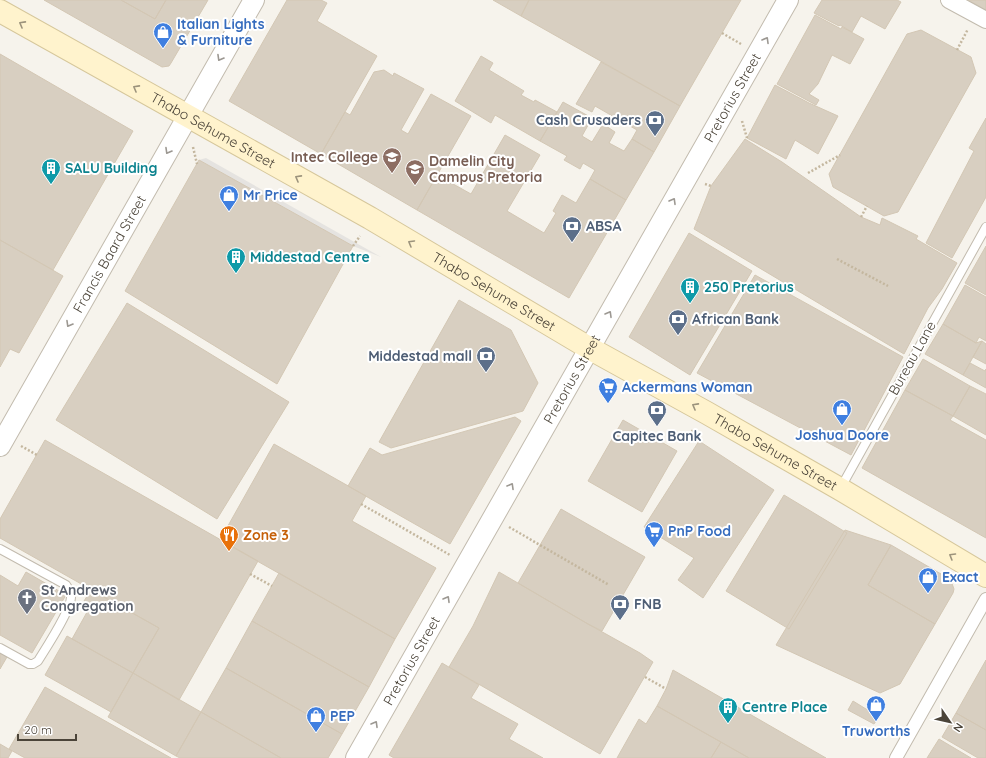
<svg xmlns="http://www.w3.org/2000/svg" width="986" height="758" viewBox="0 0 986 758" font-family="Quicksand,sans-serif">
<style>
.parking{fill:#e5e3e0}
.building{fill:#d8cfc1;stroke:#d3c7b4}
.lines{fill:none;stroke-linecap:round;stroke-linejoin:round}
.service-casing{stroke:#c2bbae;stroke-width:10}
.pedestrian-casing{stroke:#c2bbae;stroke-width:14}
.minor-casing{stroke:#c2bbae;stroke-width:18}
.tertiary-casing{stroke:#c2bbae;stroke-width:22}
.secondary-casing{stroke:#d6c79b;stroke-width:24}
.path{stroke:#c4b79f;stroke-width:2.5;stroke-dasharray:2 2;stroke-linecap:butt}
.service{stroke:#fff;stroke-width:8}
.pedestrian{stroke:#fff;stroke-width:12}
.minor{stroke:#fff;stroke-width:16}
.tertiary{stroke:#fff;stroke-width:20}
.secondary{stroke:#fff3cd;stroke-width:22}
.oneway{stroke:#9c937c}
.oneway2{stroke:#9c9892}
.labels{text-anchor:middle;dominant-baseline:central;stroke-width:4;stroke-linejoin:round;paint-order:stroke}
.shop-label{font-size:14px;font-weight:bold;fill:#366cbe;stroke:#fff;text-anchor:start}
.street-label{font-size:14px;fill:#4b4439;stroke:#fff}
.service-label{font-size:14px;font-weight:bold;fill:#4e5e75;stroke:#fff;text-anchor:start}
.education-label{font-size:14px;font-weight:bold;fill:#785e54;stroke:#fff;text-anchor:end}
.culture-label{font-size:14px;font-weight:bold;fill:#0d838f;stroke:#fff;text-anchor:start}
.food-label{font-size:14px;font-weight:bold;fill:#c56008;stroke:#fff;text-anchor:start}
.worship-label{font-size:14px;font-weight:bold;fill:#5b616d;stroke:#fff;text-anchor:start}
</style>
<rect width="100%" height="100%" fill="#f6f3ec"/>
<!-- parking -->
<path class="parking" d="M206,158L381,257L353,246L199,160Z"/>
<!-- building -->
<path class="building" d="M44,0H121L155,19L166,0H208L171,63L169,66L162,67Z
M121,0H166L155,19Z
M287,0H321L327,3L317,21L377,56L321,154L229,101Z
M493,0H529L521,16Z
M529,0H741L680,106L521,16Z
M822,0H897L901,2L885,29L861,16L852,32L840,25L839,26L814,13Z
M968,0H986V10Z
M815,15L841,29L842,27L864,39L850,64L832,55L818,84L809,94L819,100L816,105L777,84Z
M921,30L971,57L976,73L898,212L884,216L833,187L829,174L907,34Z
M0,54L133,131L53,270L0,240Z
M481,56L493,63L489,70L524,91L521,95L534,102L535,100L557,112L540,141L495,115L491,123L455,101Z
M601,62L680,106L654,152L632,139L637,130L595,106L592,112L576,104Z
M384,70L393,76L394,73L424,89L401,130L408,134L431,94L471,116L417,210L321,154L345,112L350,115L374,72Z
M775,85L809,103L838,116L818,154L795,140L786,159L747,138Z
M563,102L592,118L582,136L592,142L603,124L615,132L609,143L624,151L632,139L654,152L626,200L590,179L595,170L583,163L580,169L564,160L567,156L540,141Z
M986,118V197L952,258L926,243L974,151L969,148Z
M505,135L540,155L507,211L544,233L556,213L553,211L562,195L576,203L590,179L626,200L569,298L417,210L437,175L471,194Z
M745,139L782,162L861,217L880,225L882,218L918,236L916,239L957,263L942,289L928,308L904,354L694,229L711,186Z
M199,160L353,246L277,384L125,291Z
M689,233L752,271L690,375L629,337Z
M0,240L63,276L19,353L10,349L0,367Z
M986,246V295L965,283Z
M755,275L903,357L851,455L697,373Z
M965,285L986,297V341L979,337L976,343L943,324Z
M459,300L511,330L538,383L523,411L391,448L379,442Z
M127,303L289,402L217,519L56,420Z
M943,324L976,343L982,341L963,375L925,354Z
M982,341L986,344V364L973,357Z
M923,359L970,386L953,416L905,390Z
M970,363L985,371L986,369V388L963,375Z
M970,386L986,394V435L953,416Z
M905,390L953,416L950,420L986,440V538L862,468Z
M515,417L521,421L450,544L348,486L370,448L382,455Z
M623,420L677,451L642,512L588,481Z
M45,440L258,561L179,700L133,673L159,628L0,538V519Z
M699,441L774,490L703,598L678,580L694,558L644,527Z
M274,444L366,496L352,521L436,568L395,639L220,540Z
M784,495L847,533L789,629L726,591Z
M561,509L645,557L602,631L588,624L518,583Z
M845,530L891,545L868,585L935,624L900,684L880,693L776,645Z
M891,545L948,578L951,581L954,589L953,593L935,624L868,585Z
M26,572L66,595L32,653L0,635V575L18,586Z
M499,572L588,624L640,653L653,662L600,754L449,667L473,626Z
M279,573L395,639L369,687L252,621Z
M91,590L159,628L133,673L72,639L91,605L84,601Z
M252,621L369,687L342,734L226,668Z
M67,636L133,673L111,712L45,675Z
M0,653L7,657L0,669Z
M986,660V730L956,713Z
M442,663L479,685L471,698L518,724L509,739L543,758H394L389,755Z
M226,668L342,734L328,758H281L201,712Z
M673,670L826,758H749L657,706L666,689Z
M133,673L201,712L176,756L108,717Z
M45,687L171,758H25L9,749Z
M853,701L866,709L880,715L874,724L848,710Z
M657,706L721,742L711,758H617L639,719L646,724Z
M201,712L281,758H180L176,756Z
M956,713L986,730V758H978L942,737Z
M939,739L971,758H927Z
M721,742L749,758H711Z
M0,744L12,751L8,758H0Z"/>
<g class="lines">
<defs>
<path id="service" d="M840,489L986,227
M0,549L66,585C69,589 71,592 71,597C71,610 46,648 38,661L33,664H29L0,648"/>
<path id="pedestrian" d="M896,758L986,599"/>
<path id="minor" d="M949,0L986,20"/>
<g id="tertiary">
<path id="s1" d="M0,446L254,0"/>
<path id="s2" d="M356,758L788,0"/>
</g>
<g id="secondary">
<path id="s3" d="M0,11L370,218L589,348L707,413L840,489L986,576"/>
</g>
</defs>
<!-- service casing -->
<use href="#service" class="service-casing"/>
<!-- pedestrian casing -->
<use href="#pedestrian" class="pedestrian-casing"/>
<!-- minor casing -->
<use href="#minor" class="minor-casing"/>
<!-- tertiary casing -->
<use href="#tertiary" class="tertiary-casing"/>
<!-- secondary casing -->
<use href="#secondary" class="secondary-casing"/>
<!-- path -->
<path class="path" d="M722,33L741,44
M957,50L968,29
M742,121L747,138
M193,147L197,164
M808,173L840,155
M705,184L711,186
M861,217L867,206
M353,246L360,236
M837,259L888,286
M689,435L694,429
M21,446L37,455
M361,504L450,555
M509,527L609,585
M250,574L272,586
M645,677L666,689"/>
<!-- service -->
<use href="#service" class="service"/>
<!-- pedestrian -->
<use href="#pedestrian" class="pedestrian"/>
<!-- minor -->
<use href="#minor" class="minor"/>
<!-- tertiary -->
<use href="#tertiary" class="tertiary"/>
<!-- secondary -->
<use href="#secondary" class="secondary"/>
</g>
<!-- one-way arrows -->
<defs><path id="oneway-chevron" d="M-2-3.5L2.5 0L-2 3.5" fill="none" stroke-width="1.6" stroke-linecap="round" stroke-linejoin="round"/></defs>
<g class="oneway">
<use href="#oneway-chevron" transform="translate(22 24) rotate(-151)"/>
<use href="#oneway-chevron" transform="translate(136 88) rotate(-151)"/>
<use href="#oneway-chevron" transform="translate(298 178) rotate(-151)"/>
<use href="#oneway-chevron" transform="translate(411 243) rotate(-150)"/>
<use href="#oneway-chevron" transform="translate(695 406) rotate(-151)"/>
<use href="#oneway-chevron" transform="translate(952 556) rotate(-149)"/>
</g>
<g class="oneway2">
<use href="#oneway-chevron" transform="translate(766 40) rotate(-60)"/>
<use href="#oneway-chevron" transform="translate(220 58) rotate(120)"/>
<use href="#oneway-chevron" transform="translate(168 151) rotate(120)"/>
<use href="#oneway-chevron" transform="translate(673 201) rotate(-60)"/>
<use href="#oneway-chevron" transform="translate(609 314) rotate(-60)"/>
<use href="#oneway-chevron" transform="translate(69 324) rotate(120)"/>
<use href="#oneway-chevron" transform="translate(511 486) rotate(-60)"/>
<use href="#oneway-chevron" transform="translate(447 599) rotate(-60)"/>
<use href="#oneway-chevron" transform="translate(375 724) rotate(-60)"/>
</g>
<!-- icons -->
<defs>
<symbol id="shop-pin" viewBox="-11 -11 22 30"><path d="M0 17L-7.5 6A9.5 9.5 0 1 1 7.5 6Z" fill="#3f7fe0" stroke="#fff"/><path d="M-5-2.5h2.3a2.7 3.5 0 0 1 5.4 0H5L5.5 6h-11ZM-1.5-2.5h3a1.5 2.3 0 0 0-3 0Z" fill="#fff"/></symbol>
<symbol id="bank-pin" viewBox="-11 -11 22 30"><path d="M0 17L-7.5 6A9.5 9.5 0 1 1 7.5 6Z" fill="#5c6f8a" stroke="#fff"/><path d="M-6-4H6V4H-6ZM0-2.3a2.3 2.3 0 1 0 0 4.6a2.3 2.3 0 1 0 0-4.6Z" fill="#fff"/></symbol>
<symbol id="university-pin" viewBox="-11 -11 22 30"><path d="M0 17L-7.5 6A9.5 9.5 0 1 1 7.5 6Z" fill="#8d6e63" stroke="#fff"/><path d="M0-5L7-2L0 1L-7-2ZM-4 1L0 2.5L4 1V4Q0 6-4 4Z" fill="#fff"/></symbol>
<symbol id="building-pin" viewBox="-11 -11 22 30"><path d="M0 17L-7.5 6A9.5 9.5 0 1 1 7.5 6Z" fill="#0f9aa8" stroke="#fff"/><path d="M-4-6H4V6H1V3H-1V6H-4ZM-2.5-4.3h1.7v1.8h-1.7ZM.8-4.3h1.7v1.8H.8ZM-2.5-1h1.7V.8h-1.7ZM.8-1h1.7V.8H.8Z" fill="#fff"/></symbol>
<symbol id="supermarket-pin" viewBox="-11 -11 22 30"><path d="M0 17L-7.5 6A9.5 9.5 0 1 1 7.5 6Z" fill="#3f7fe0" stroke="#fff"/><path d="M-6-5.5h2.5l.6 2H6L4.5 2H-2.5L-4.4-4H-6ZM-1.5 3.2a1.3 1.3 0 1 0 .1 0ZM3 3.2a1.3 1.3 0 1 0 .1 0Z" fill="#fff"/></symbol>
<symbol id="restaurant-pin" viewBox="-11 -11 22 30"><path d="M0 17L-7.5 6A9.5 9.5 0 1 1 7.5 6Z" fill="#e8710a" stroke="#fff"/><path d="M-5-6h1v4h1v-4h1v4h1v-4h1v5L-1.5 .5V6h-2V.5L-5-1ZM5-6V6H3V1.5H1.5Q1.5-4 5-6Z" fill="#fff"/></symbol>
<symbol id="church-pin" viewBox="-11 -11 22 30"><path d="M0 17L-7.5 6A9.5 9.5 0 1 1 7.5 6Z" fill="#6b7280" stroke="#fff"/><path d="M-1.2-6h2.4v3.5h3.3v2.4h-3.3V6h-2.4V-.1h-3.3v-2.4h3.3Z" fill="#fff"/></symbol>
</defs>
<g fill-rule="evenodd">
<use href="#shop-pin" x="152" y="21" width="22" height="30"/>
<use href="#bank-pin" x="644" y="109" width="22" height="30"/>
<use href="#university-pin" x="381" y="146" width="22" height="30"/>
<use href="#building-pin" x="40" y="157" width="22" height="30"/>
<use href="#university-pin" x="404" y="158" width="22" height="30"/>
<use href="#shop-pin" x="218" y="184" width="22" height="30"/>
<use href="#bank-pin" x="561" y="215" width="22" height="30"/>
<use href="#building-pin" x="225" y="246" width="22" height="30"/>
<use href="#building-pin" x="679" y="276" width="22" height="30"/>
<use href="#bank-pin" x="667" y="308" width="22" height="30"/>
<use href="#bank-pin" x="475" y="345" width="22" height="30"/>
<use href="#supermarket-pin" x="597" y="376" width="22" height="30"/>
<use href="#shop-pin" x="831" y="398" width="22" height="30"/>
<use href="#bank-pin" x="646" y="399" width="22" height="30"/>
<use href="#supermarket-pin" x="643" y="520" width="22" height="30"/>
<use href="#restaurant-pin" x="218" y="524" width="22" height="30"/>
<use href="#shop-pin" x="917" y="566" width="22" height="30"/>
<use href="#church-pin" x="16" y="587" width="22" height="30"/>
<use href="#bank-pin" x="609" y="593" width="22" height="30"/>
<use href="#shop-pin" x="865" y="694" width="22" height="30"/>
<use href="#building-pin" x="717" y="696" width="22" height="30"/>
<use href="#shop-pin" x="305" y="705" width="22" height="30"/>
</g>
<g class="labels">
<!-- shop labels -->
<g class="shop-label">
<text x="177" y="24">Italian Lights<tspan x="177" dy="16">&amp; Furniture</tspan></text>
<text x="243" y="195">Mr Price</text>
<text x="622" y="387">Ackermans Woman</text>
<text x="842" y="435" text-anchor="middle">Joshua Doore</text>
<text x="668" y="531">PnP Food</text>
<text x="942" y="577">Exact</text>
<text x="330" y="716">PEP</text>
<text x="876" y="731" text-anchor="middle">Truworths</text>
</g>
<!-- street labels -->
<g class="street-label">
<text stroke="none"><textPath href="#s2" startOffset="760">Pretorius Street</textPath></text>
<text stroke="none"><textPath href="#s3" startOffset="244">Thabo Sehume Street</textPath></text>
<text stroke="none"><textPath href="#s1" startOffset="221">Francis Baard Street</textPath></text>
<text stroke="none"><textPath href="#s3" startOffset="568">Thabo Sehume Street</textPath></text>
<text transform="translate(912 358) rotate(-61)">Bureau Lane</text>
<text stroke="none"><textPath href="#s2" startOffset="436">Pretorius Street</textPath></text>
<text stroke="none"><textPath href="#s3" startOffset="892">Thabo Sehume Street</textPath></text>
<text stroke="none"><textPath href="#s2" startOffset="112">Pretorius Street</textPath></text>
</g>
<!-- service labels -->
<g class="service-label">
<text x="641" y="120" text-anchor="end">Cash Crusaders</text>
<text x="586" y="226">ABSA</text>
<text x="692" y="319">African Bank</text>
<text x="472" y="356" text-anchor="end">Middestad mall</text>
<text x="657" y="436" text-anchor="middle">Capitec Bank</text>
<text x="634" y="604">FNB</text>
</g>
<!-- education labels -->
<g class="education-label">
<text x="378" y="157">Intec College</text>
<text x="429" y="161" text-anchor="start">Damelin City<tspan x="429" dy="16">Campus Pretoria</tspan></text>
</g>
<!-- culture labels -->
<g class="culture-label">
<text x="65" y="168">SALU Building</text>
<text x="250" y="257">Middestad Centre</text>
<text x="704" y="287">250 Pretorius</text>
<text x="742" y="707">Centre Place</text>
</g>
<!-- food labels -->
<g class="food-label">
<text x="243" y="535">Zone 3</text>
</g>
<!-- worship labels -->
<g class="worship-label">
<text x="41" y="590">St Andrews<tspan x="41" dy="16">Congregation</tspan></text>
</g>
</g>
<!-- north arrow -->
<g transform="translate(950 722) rotate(124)" stroke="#ffffff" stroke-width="3" paint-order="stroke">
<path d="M0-3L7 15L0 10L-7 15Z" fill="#4b4439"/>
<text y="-6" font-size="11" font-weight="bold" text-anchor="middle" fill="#4b4439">N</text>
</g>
<!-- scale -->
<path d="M18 734v6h58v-6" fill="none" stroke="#4b4439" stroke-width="2"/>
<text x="24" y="734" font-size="12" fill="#4b4439" stroke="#ffffff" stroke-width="3" paint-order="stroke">20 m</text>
</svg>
